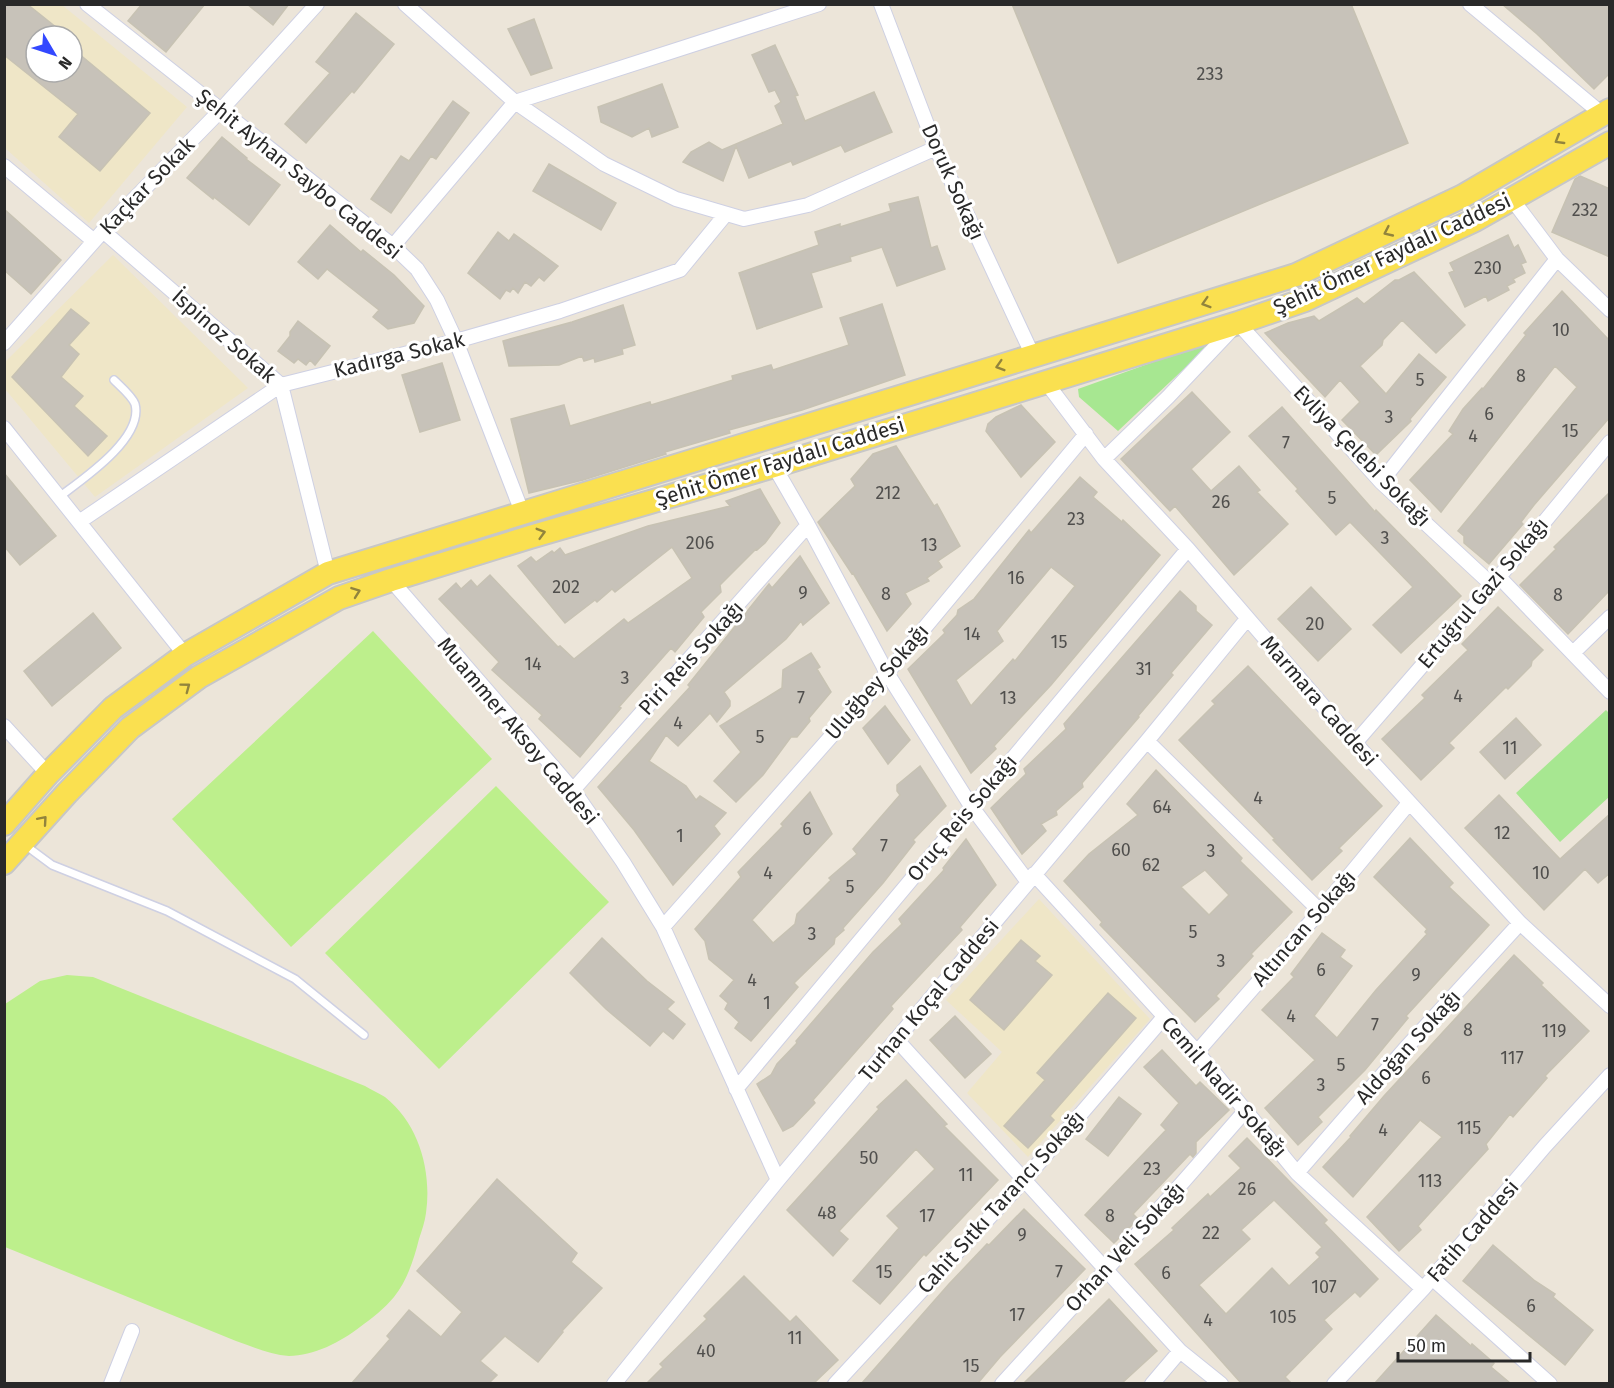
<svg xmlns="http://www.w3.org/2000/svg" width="1614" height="1388" viewBox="0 0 1614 1388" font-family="'Fira Sans',sans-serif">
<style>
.education{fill:#efe6c7;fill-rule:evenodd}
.green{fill:#a7e791}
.pitch{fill:#bdef8c}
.building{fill:#c7c2b9;stroke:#c7c2b3;stroke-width:1.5;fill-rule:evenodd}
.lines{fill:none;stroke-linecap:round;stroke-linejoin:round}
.service-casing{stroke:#ced0e3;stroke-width:10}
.minor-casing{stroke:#ced0e3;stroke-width:16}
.primary-casing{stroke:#c7c7c7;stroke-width:26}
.service{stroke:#fff;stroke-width:7}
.minor{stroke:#fff;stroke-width:14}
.primary{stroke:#fae050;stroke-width:22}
.oneway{stroke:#92843c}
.labels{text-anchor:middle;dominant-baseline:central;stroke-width:6;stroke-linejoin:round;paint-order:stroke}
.number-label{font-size:18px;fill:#504f4d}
.street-label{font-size:21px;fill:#292929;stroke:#fff}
</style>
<rect width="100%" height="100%" fill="#ece5d9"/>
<!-- education -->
<path class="education" d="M5,5H62L187,107L89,223L5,148ZM36,36H72V72H36Z
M113,255L248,388L95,497L5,389L4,363Z
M1039,899L1150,1019L1028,1157L967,1093L1002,1052L946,1000Z"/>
<!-- green -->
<path class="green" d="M1201,345L1206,348L1118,431L1079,397L1078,389Z
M1606,710L1610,714L1609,797L1560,842L1516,793Z"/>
<!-- pitch -->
<path class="pitch" d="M373,631L492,759L291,947L172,819Z
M496,786L609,902L439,1069L325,953Z
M67,975L93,977L365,1086C371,1090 379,1093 385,1097C419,1124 432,1171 426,1213C425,1221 422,1230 419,1239C414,1259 407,1281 394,1297C385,1308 371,1319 360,1327C341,1342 313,1356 289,1356C271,1355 253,1347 236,1341L5,1247V1004L40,981Z"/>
<!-- building -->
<path class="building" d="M4,4H27L67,36H36V72H72V48L150,113L100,171L59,137L78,114L4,55Z
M142,4H205L166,52L128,21Z
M247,4H289L273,25Z
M1012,4H1351L1408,143L1118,263Z
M1502,4H1610V73L1594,89L1537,34Z
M356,13L394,44L354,93L352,91L306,143L285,124L330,73L316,62Z
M534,19L552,68L531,75L508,29Z
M775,45L798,95L795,96L805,121L874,92L892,132L845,152L841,145L793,165L791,161L749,178L736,146L723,181L683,162L691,152L709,142L722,150L783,124L775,106L781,102L775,90L769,92L752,55Z
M662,84L678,127L652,137L649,128L632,137L601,122L598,107Z
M453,101L469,113L436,159L431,156L391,213L371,199L401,156L409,161Z
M222,137L247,158L246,159L280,185L249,225L214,197L213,199L187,178Z
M549,164L616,203L601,230L533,191Z
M1580,176L1610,189V257L1552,232L1575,179Z
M918,197L931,248L937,246L945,269L897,286L882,247L850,257L851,261L811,273L822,307L757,329L739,273L819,245L815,232L840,224V227L891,211L889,204Z
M4,209L61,260L31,294L4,270Z
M330,225L361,252L363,250L394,275L424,306L414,323L388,329L373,317L379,310L327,269L318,279L298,262Z
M498,232L509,241L514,234L558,266L544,281L539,277L531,286L525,282L518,293L513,288L510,292L506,290L500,299L468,273Z
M1508,235L1514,248L1518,245L1526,262L1521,264L1525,273L1513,279L1515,282L1507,286L1509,290L1488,301L1486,296L1465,307L1449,273L1454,271L1450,263Z
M1414,272L1465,325L1436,353L1402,320L1383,340L1382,345L1360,366L1386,394L1419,354L1446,377L1410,419L1411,421L1376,455L1342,420L1360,402L1340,380L1325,397L1265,333L1288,323L1314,316L1319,321L1357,298L1364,304L1395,280H1399Z
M1562,291L1610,341V417L1534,505L1521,522L1523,524L1489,564L1464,543V536L1458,531L1577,387L1555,366L1441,512L1410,480L1453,434L1449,431L1463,409L1482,388L1483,389L1526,335L1524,333Z
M882,304L905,375L802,410L729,430L730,433L665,452L666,454L583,480L529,493L511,419L564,405L570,426L650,402L651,405L733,380L732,376L771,365L773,370L849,345L840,318Z
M623,305L635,345L622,349L623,354L595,362L594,358L584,361L582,356L559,365L509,366L503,341L572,322Z
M71,309L89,323L69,345L79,354L61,377L83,396L74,406L107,436L88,456L12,377Z
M298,321L330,346L315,365L310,360L306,365L298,359L294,363L278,351L290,336V332Z
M442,363L460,420L420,432L402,375Z
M1192,392L1230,432L1191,469L1211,491L1239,466L1260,490L1257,492L1288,524L1234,575L1175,506L1170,511L1121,459Z
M1021,405L1055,442L1021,477L986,431L988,424L996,417Z
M1282,407L1375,512L1376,510L1461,596L1401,653L1373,625L1413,587L1350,522L1336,535L1296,491L1298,489L1249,436Z
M896,446L934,506L937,504L960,546L938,561L942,567L927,578L929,581L905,593L911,604L887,631L853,573L852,574L818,522L855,486L851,479L873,454Z
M4,473L56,536L20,565L4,546Z
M1080,477L1097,492L1093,497L1122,522L1123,520L1160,555L1051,685L994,746L996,749L971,773L908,669L945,633L943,630L957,615L958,610L974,599L1029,530L1031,533ZM1051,567L1075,586L1015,661L1013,659L971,706L956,680L1003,641L997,631Z
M760,489L780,523L765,543L757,550L756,549L720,585L721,592L701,612L704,617L675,652L671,648L619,707L621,708L580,757L539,719L542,715L492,670L499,662L439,599L456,583L461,589L471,580L477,587L490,575L558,647L560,646L574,659L624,619L628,623L692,578L672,547L615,592L612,589L597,602L595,600L565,623L518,566L531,557L536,562L552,551L554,553L560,548L565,555L648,526L730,506L726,501Z
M1610,492V590L1568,634L1520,585L1556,549L1554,547Z
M800,556L829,603L803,625L801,621L786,639L724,692L730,701V706L717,722L710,713L678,746L666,735L649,761L686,786L696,800L700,796L726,813L714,826L720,834L673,885L634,830L598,787L690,687L688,685L769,584L772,588Z
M1311,587L1351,629L1318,661L1278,619Z
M1180,591L1196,606V611L1212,625L1171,673L1173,675L1138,716L1139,717L1082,783L1083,787L1056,811L1057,815L1041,824L1046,831L1022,854L991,808L1026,774L1024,769L1066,729L1064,724Z
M1498,607L1543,650L1532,661L1531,666L1508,689L1506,687L1449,743L1454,748L1421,780L1382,739L1425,698L1422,695L1468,650L1462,644Z
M93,613L121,648L52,706L24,671Z
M811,653L820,667L817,669L831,692L809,718L810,721L797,737H791L763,775L736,802L714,781L741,752L720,726L782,688L783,670Z
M1248,666L1382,806L1339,848L1342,851L1312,880L1273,840L1275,839L1179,740L1215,704L1212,701Z
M885,706L910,740L888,764L863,728Z
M1516,718L1541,745L1505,779L1480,752Z
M920,766L946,806L913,840L915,842L883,883L843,928L844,930L835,938L834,944L794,983L798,987L751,1041L735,1028L739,1022L725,1009L728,1003L720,996L734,980L709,959L705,941L695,929L741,877L738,872L783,826L781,824L810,792L832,834L752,920L773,943L795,924L797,914L831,880L829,878L857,854L853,849L900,795L897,791V785Z
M1156,770L1242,858L1240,861L1292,912L1251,954L1253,956L1216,996L1219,999L1195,1022L1100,925L1102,922L1064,881L1089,854L1138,815L1127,804ZM1205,870L1229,895L1209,915L1181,887Z
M1499,795L1560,859L1610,814V873L1598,883L1585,869L1544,910L1465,828Z
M1410,838L1453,883L1449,887L1489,925L1406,1016L1408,1018L1365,1070L1318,1117L1322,1122L1298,1145L1265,1108L1315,1060L1262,1010L1294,977L1291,974L1322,933L1345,950L1340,957L1352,966L1314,1016L1337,1038L1376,990L1427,934L1425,932L1427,929L1374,877Z
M966,839L996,885L960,927L962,930L891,1006L893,1009L813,1100L815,1103L793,1126L783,1131L757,1084L771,1075L777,1064L797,1043L796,1041L873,952L902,924L899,919L944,870L943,868Z
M602,938L647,981L674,1002L667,1009L685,1024L673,1039L663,1031L650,1046L606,1009L570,973Z
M1021,940L1040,956L1035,961L1052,975L1004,1030L970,1000Z
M1514,955L1543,983L1541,985L1589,1031L1545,1076L1547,1078L1513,1117L1510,1114L1486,1144L1488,1149L1418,1226L1421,1230L1399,1251L1367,1217L1442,1137L1420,1120L1353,1197L1323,1167L1351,1137L1350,1136L1384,1096Z
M1108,993L1136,1018L1050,1116L1054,1120L1028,1148L1004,1126L1045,1080L1037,1073Z
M955,1016L991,1054L965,1078L930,1040Z
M1162,1050L1196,1086L1200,1082L1229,1110L1196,1142V1153L1193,1157L1190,1154L1133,1214L1138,1219L1114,1243L1085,1215L1166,1130L1161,1125L1179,1103L1144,1067Z
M906,1080L947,1124L944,1126L998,1180L926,1256L924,1254L880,1304L853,1281L899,1228L887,1216L935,1169L916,1149L839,1231L848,1239L833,1256L787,1210L879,1109L877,1107Z
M1119,1097L1141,1114L1108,1156L1086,1139Z
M1247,1138L1327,1220L1324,1223L1378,1279L1360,1297L1355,1292L1324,1320L1332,1329L1285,1377L1291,1383H1241L1135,1264L1174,1230L1172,1228L1208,1194L1210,1197L1241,1168L1229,1156ZM1274,1200L1322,1247L1316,1253L1320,1257L1289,1286L1272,1268L1226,1314L1199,1285L1250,1239L1241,1230Z
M497,1179L577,1253L571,1262L602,1288L562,1331L563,1332L538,1362L505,1336L480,1361L497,1375L489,1383H352L390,1339L387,1336L409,1310L441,1337L462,1312L417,1271Z
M1024,1209L1085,1269L1000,1357L978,1383H862L949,1284L987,1244L989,1245Z
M1493,1245L1535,1281L1555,1294L1553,1297L1593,1330L1565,1365L1463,1281Z
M744,1276L790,1322L796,1316L838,1360L814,1383H647L663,1367L660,1364L707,1319L704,1316Z
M1109,1299L1157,1351L1122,1383H1024Z
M1436,1315L1471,1346L1472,1344L1494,1363L1491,1367L1510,1383H1375Z"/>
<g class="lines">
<defs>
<path id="service" d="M59,497C83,479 144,438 135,404C132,396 120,386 114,380
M25,845L52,865L167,911L295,979L364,1035"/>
<path id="minor" d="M87,4L393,246L417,269L437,300L456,341L522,512
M405,4L515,102L604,164L676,199L744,219L808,205L936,148
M881,4L936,148L1033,356
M1470,4L1602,114
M4,166L94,241
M1511,198L1557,259L1610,310
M103,231L281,385L328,573
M393,246L515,102L819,4
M4,343L103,231L220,111L317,4
M1045,381L1104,459L1188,549L1355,743L1520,923L1610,1006
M4,428L185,655
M1104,459L1168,397L1238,323L1381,482L1491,584
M774,466L808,525L887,673L971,806L1028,882
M1381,482L1557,259
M79,522L281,385L456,341L560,311L680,270L726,214
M1499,577L1610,692
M391,580L573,790L623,862L663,927L778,1180
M1574,652L1610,617
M4,726L48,774
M1147,741L1320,911
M1355,743L1499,577L1610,442
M573,790L808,525
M1034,874L1197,1052L1297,1173L1423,1289
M663,927L887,673L1086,434
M896,1039L1180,1351L1221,1384
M1197,1052L1320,911L1409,803
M736,1089L1188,549
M1297,1173L1404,1050L1520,923
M1432,1278L1550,1384
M111,1384L132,1331
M614,1384L778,1180L1147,741L1247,619
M835,1384L1025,1179L1164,1017
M1002,1384L1105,1271L1246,1110
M1152,1384L1180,1351
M1334,1384L1423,1289L1545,1146L1610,1075"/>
<path id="primary" d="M4,824L48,774L113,708L185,655L328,573L1296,275L1463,196L1610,110
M4,863L67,793L130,728L199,677L339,598L391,580L530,537L774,466L1238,323L1305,300L1475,220L1610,143"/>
</defs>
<!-- service casing -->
<use href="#service" class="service-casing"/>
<!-- minor casing -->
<use href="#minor" class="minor-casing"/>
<!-- primary casing -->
<use href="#primary" class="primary-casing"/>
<!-- service -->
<use href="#service" class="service"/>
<!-- minor -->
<use href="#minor" class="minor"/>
<!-- primary -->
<use href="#primary" class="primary"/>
</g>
<!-- one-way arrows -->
<defs><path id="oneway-chevron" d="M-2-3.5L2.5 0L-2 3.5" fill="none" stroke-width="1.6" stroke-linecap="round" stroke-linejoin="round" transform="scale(1.5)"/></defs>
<g class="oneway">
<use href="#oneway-chevron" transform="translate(1559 140) rotate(149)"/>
<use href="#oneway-chevron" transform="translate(1388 232) rotate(155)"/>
<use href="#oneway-chevron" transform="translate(1206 303) rotate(163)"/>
<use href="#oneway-chevron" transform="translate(1000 366) rotate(163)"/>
<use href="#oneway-chevron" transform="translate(541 533) rotate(-16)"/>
<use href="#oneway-chevron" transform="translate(356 592) rotate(-20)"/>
<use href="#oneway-chevron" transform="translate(186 687) rotate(-37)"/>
<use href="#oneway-chevron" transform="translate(43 820) rotate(-49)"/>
</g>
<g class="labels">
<!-- number labels -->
<g class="number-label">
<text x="1210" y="74">233</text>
<text x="1585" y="210">232</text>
<text x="1488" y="268">230</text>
<text x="1561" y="330">10</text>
<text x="1521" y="376">8</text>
<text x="1420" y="380">5</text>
<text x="1489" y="414">6</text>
<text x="1389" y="417">3</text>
<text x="1570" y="431">15</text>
<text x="1473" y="436">4</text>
<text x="1286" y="443">7</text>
<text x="888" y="493">212</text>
<text x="1332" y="498">5</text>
<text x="1221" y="502">26</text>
<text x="1076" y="519">23</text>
<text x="1385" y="538">3</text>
<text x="700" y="543">206</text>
<text x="929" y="545">13</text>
<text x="1016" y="578">16</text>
<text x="566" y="587">202</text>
<text x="803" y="593">9</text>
<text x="886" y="594">8</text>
<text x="1558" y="595">8</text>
<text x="1315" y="624">20</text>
<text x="972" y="634">14</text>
<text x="1059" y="642">15</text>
<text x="533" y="664">14</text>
<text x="1144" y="669">31</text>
<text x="625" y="678">3</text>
<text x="1458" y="696">4</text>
<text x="801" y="698">7</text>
<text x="1008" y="698">13</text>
<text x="678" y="723">4</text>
<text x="760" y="737">5</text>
<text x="1510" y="748">11</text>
<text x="1258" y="798">4</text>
<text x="1162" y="807">64</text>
<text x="807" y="829">6</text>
<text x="1502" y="833">12</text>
<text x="680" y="836">1</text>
<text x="884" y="846">7</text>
<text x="1121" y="850">60</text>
<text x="1211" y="851">3</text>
<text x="1151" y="865">62</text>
<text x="768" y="873">4</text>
<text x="1541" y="873">10</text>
<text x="850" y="887">5</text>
<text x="1193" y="932">5</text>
<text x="812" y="934">3</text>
<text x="1221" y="961">3</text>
<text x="1321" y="970">6</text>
<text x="1416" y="975">9</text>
<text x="752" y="980">4</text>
<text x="767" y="1003">1</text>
<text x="1291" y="1016">4</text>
<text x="1375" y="1025">7</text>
<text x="1468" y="1030">8</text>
<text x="1554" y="1031">119</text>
<text x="1512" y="1058">117</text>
<text x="1341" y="1065">5</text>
<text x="1426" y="1078">6</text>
<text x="1321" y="1085">3</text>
<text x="1469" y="1128">115</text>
<text x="1383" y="1130">4</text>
<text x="869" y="1158">50</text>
<text x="1152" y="1169">23</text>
<text x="966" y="1175">11</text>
<text x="1430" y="1181">113</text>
<text x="1247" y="1189">26</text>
<text x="827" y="1213">48</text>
<text x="927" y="1216">17</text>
<text x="1110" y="1216">8</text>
<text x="1211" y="1233">22</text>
<text x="1022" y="1235">9</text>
<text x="884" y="1272">15</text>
<text x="1059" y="1272">7</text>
<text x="1166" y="1273">6</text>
<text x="1324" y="1287">107</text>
<text x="1531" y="1306">6</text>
<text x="1017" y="1315">17</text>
<text x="1283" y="1317">105</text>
<text x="1208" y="1320">4</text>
<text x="795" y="1338">11</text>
<text x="706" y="1351">40</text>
<text x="971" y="1366">15</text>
</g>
<!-- street labels -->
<g class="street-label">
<text transform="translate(299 174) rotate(39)">Şehit Ayhan Saybo Caddesi</text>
<text transform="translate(953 182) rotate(66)">Doruk Sokağı</text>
<text transform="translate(147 186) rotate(-46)">Kaçkar Sokak</text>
<text transform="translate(1392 254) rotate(-25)">Şehit Ömer Faydalı Caddesi</text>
<text transform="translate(224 336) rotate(41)">İspinoz Sokak</text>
<text transform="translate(399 355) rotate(-14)">Kadırga Sokak</text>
<text transform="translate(1362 456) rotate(46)">Evliya Çelebi Sokağı</text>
<text transform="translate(780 462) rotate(-17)">Şehit Ömer Faydalı Caddesi</text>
<text transform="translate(1483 593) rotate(-50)">Ertuğrul Gazi Sokağı</text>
<text transform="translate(691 658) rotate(-48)">Piri Reis Sokağı</text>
<text transform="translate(877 682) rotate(-49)">Uluğbey Sokağı</text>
<text transform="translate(1319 701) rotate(49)">Marmara Caddesi</text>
<text transform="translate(518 731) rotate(50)">Muammer Aksoy Caddesi</text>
<text transform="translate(962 818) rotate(-50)">Oruç Reis Sokağı</text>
<text transform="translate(1304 928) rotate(-49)">Altıncan Sokağı</text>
<text transform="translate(929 1000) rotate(-50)">Turhan Koçal Caddesi</text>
<text transform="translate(1408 1047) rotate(-48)">Aldoğan Sokağı</text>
<text transform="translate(1224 1087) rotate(49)">Cemil Nadir Sokağı</text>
<text transform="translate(1001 1202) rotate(-48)">Cahit Sıtkı Tarancı Sokağı</text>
<text transform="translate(1473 1231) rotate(-49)">Fatih Caddesi</text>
<text transform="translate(1125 1247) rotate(-48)">Orhan Veli Sokağı</text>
</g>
</g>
<!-- border -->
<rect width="1614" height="1388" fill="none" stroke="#292929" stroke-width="12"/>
<!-- north arrow -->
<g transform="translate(54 54) rotate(129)"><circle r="28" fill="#ffffff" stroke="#a9a9a9" stroke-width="1.5"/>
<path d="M0-4.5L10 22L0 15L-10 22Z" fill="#3348ff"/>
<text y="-9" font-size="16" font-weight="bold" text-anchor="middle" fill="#292929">N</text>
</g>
<!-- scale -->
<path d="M1398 1352v9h132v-9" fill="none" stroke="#292929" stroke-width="3"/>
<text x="1407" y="1352" font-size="18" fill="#292929" stroke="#ffffff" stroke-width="4.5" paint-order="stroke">50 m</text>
</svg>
